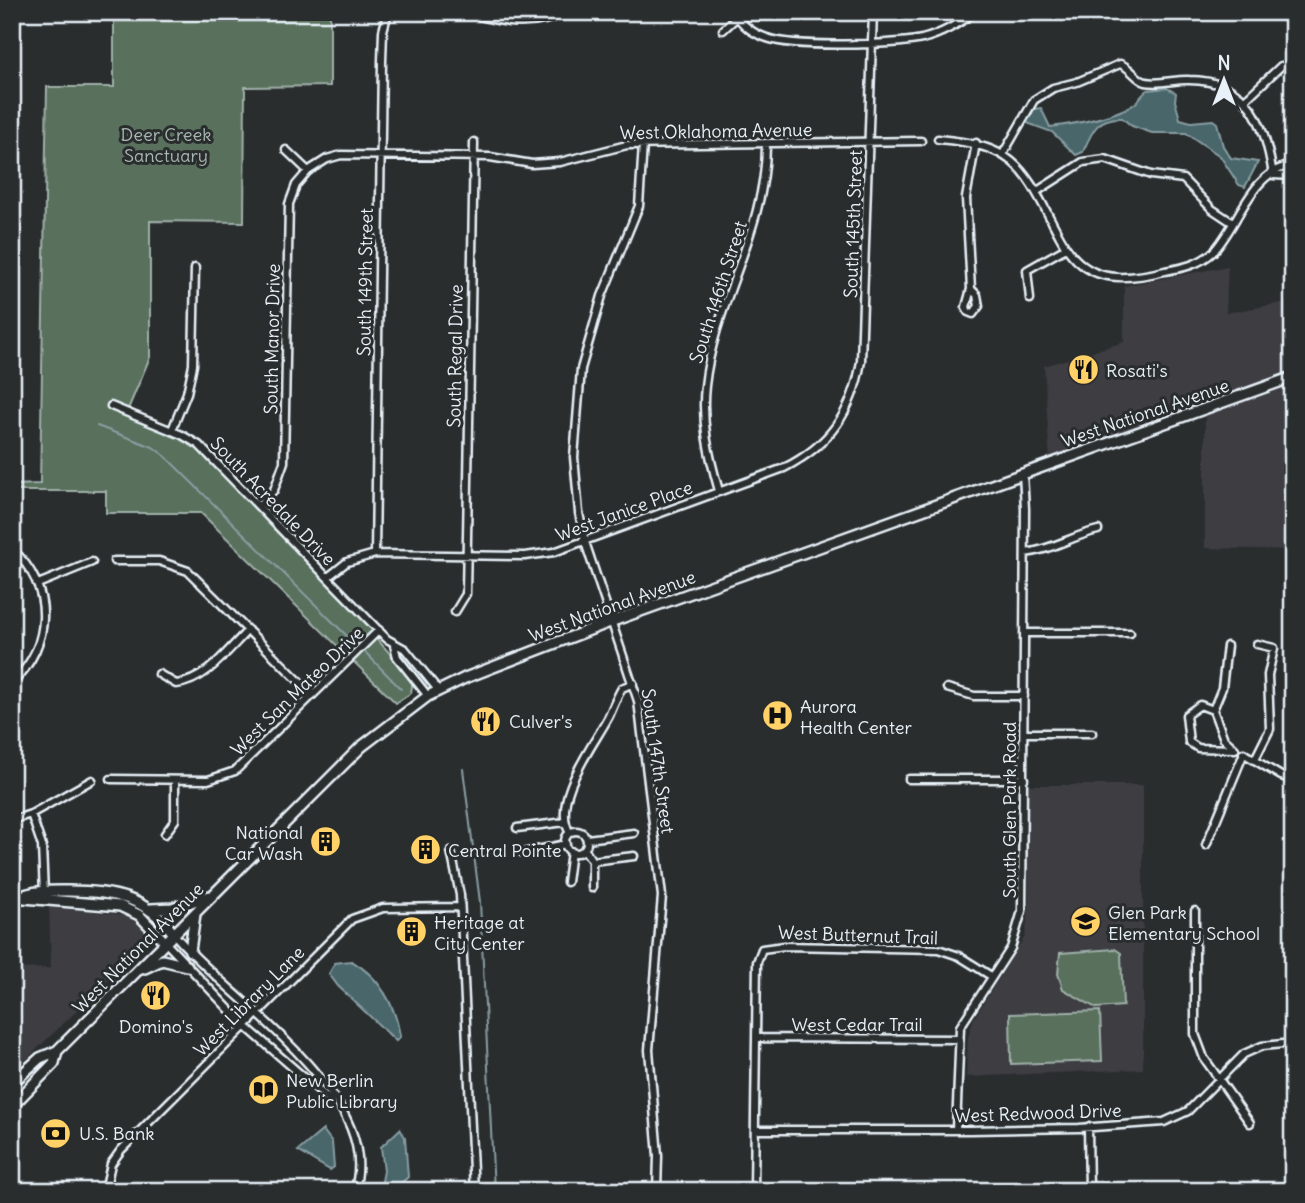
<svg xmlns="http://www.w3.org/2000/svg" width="1305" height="1203" viewBox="0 0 1305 1203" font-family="Delius,sans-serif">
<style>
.built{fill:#3c3c42}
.green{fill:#59705b;stroke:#a0b0aa;stroke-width:2}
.water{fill:#48666b;stroke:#889ea3;stroke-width:2}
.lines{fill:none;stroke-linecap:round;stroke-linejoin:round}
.stream{stroke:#889ea3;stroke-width:2}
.street-casing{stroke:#e8f1f8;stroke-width:11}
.secondary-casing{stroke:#e8f1f8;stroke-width:14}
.street{stroke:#2a2d2e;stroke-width:6}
.secondary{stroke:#2a2d2e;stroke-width:9}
.labels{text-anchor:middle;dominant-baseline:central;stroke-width:6;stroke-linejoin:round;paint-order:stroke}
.street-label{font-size:18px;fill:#e8f1f8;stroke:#2a2d2e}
.park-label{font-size:18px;fill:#a8b7b1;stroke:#2a2d2e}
.poi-label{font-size:18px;fill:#e8f1f8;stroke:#2a2d2e;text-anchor:start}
</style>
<rect width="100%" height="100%" fill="#2a2d2e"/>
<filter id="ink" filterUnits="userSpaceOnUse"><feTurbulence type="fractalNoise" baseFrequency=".0143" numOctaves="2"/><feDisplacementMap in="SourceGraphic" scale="14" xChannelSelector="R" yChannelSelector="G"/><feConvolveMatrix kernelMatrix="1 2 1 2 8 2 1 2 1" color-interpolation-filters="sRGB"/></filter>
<g filter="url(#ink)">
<!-- built -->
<path class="built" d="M1228,266L1226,313L1293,301V550L1205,548V409L1050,463L1044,366L1124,342V286Z
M1026,785H1143V1069L966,1077L968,1037L973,1020L1025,936L1029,908Z
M49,906L124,915L146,928V940L138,952L12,1073V969L51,968Z"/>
<!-- green -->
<path class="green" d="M114,12H330V86L245,87L244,222L150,221V357L126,414L192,443L370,626L377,639L413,680L411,693L396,703L201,513H106V491H12V485L40,484L47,87H114Z
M1115,949L1121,953L1123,1006L1096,1008L1063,989L1058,974L1060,953Z
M1100,1011L1102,1061L1011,1064L1010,1014Z"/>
<!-- water -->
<path class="water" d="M1167,88L1176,93L1175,101L1180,119L1191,122L1213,120L1217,123L1223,146L1231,158L1258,162L1245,187L1239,185L1220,156L1186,133H1152L1132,126L1122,118C1097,117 1092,131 1083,152L1076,155L1052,132L1027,123L1034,109L1041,108L1050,127C1076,124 1109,118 1133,105C1139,102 1141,94 1148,90Z
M351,961C380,976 396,1007 400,1037L396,1041L338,986L329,974L335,963Z
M400,1129L405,1137L408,1177L392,1191H380L384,1171L381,1147Z
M323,1130L332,1142L334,1167L330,1170L298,1151Z"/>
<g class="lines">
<!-- stream -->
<path class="stream" d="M97,426L153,447L165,456L352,641
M365,652L401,689
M463,769L480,902L494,1191"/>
<defs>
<path id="street" d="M466,12C501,23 532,29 566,12
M735,12C741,25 754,34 767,38C794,48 893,45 922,39C942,34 958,24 975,12
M723,30L737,17
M1245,100L1281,66
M938,139C1020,146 1024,170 1060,237C1084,283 1119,282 1165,271C1182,268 1199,265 1213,252C1239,225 1251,170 1293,165
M643,144L639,206L602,296L581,369L574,457L579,513L585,542L638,701L662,896L649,1050L658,1156L657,1191
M286,150L308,171
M1003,154L1034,100L1053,88L1077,82L1120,64C1131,67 1136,80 1146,82C1160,85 1176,79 1189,80C1250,80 1265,124 1273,175
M1273,175L1293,176
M1036,192L1083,162L1105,159L1151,175L1183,179L1212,209L1233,223
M971,289L977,295L979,306L973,314L968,312L966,307L971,289L966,198L976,143
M1030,299L1027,270L1066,248
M111,406L182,435L199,445L387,639L405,649L439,691
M172,430L187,393L193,365L195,268
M719,491C709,456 701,422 705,386C714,302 767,229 766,143
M259,506L274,490L284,462L289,204L296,185L308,171L327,159L341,155L490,157L532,164L560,162L627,145L921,141
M12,549C54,587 53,645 12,683
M1025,553C1052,550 1072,536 1098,530
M375,554L382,61L383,31L388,12
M114,561H159L188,571L313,695
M328,577L347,562L375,554L525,556L554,552L784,468C830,445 853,411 861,361L873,12
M38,584L92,562
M455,612L466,594L474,142
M1024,633H1130
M394,645L397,657L428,696
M159,674L176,684C206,681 228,650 248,630
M947,688L974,696H1024
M1200,705L1213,710L1224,739L1235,749L1198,748L1189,742L1186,715Z
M1213,710L1222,688L1227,646
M1024,733H1092
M1243,753L1281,776L1293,780
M1255,759L1270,729L1268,675L1274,648L1257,644
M111,779L208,780L235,771L379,630
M909,779H1024
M31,814L42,846L44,894
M12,820L31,814L92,780
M517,828L565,822
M565 842a11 11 0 1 1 22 0a11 11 0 1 1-22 0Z
M570,833C550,801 593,746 608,718C613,708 616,698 622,688L633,683
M165,834L175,820V781
M587,839L634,833
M1206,845L1244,753
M584,849L592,861L634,856
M451,851L460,895L474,1191
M523,853L566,844
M592,861V888
M567,882L571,851
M1195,911V1034L1204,1058L1250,1123
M174,934C226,998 387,1096 354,1191
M165,942L244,1025L330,1100
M757,1038L958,1039
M1088,1127L1089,1191
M755,1130H970L1079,1128L1164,1122L1188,1111L1244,1054L1262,1046L1293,1043
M956,1130L960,1027L1011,948L1022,911L1025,509L1023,473
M105,1191L111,1164L121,1150L352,919L383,908L460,907
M754,1191L757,962L762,949L784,946L938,949L959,956L991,976"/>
<path id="secondary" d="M12,897L120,906L139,915L165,942
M19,897C35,890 51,891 68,891C113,891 146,897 174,934
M151,909L172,908L210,896
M190,951L195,914
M145,968L162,960L187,966
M12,1083L40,1058L57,1051L361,747L428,696L465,678L610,622L1293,377
M12,1106L54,1063L57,1051"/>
</defs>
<!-- street casing -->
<use href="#street" class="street-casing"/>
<!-- secondary casing -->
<use href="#secondary" class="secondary-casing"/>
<!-- street -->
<use href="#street" class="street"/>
<!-- secondary -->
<use href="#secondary" class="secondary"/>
</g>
</g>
<!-- icons -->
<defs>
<symbol id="restaurant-disc" viewBox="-11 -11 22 22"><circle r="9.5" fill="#ffd166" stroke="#2a2d2e"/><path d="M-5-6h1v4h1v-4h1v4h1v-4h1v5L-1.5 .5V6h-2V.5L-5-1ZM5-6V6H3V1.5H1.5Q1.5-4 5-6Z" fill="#111"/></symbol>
<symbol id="hospital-disc" viewBox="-11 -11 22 22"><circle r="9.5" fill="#ffd166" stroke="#2a2d2e"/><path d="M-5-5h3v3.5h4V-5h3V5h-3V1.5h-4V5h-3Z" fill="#111"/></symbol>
<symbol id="building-disc" viewBox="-11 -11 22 22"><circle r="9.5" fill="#ffd166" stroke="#2a2d2e"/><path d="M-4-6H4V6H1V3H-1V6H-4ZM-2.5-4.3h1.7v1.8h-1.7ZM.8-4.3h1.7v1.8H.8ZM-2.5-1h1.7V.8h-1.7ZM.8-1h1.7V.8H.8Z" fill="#111"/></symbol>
<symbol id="school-disc" viewBox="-11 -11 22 22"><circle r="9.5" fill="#ffd166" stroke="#2a2d2e"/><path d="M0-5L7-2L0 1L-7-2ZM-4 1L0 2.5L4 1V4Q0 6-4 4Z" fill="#111"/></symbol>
<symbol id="library-disc" viewBox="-11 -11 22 22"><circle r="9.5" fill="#ffd166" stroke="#2a2d2e"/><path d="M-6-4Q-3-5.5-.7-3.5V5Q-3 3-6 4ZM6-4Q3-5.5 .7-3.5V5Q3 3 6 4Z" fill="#111"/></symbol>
<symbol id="bank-disc" viewBox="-11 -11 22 22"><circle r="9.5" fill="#ffd166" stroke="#2a2d2e"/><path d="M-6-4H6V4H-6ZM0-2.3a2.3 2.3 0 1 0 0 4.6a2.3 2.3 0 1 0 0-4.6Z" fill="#111"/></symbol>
</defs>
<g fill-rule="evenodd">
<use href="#restaurant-disc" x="1066" y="352" width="35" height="35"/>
<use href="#hospital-disc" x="760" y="698" width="35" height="35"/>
<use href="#restaurant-disc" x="468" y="704" width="35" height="35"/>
<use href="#building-disc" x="308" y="824" width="35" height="35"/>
<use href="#building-disc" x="408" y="832" width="35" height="35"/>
<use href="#school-disc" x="1068" y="904" width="35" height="35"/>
<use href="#building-disc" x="394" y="914" width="35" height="35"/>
<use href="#restaurant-disc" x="138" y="978" width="35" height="35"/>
<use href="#library-disc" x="246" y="1072" width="35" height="35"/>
<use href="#bank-disc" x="38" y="1116" width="35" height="35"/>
</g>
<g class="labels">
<!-- street labels -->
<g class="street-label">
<text transform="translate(716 131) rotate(-1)">West Oklahoma Avenue</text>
<text transform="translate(853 224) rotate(-88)">South 145th Street</text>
<text transform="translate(365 282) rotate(-89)">South 149th Street</text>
<text transform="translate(718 292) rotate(-72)">South 146th Street</text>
<text transform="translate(272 339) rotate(-89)">South Manor Drive</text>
<text transform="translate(455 356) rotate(-89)">South Regal Drive</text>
<text transform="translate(1145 413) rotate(-19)">West National Avenue</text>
<text transform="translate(273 501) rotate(46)">South Acredale Drive</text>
<text transform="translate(624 511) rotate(-20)">West Janice Place</text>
<text transform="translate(612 606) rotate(-20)">West National Avenue</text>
<text transform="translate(297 691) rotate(-44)">West San Mateo Drive</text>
<text transform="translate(658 761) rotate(82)">South 147th Street</text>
<text transform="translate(1009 810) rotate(-90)">South Glen Park Road</text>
<text transform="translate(858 935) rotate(2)">West Butternut Trail</text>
<text transform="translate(138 948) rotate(-45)">West National Avenue</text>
<text transform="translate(249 1001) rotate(-45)">West Library Lane</text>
<text x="857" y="1024">West Cedar Trail</text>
<text transform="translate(1038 1113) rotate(-2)">West Redwood Drive</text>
</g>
<!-- park labels -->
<g class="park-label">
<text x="166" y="134">Deer Creek<tspan x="166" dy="21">Sanctuary</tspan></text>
</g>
<!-- poi labels -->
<g class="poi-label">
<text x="1106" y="370">Rosati's</text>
<text x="800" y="706">Aurora<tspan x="800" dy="21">Health Center</tspan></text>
<text x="509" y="721">Culver's</text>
<text x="303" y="832" text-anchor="end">National<tspan x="303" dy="21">Car Wash</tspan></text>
<text x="448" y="850">Central Pointe</text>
<text x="1108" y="912">Glen Park<tspan x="1108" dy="21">Elementary School</tspan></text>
<text x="434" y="922">Heritage at<tspan x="434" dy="21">City Center</tspan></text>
<text x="156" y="1026" text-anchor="middle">Domino's</text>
<text x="286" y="1080">New Berlin<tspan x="286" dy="21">Public Library</tspan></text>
<text x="79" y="1133">U.S. Bank</text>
</g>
</g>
<!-- margin -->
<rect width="1305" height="1203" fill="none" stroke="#2a2d2e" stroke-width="42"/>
<rect x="21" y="21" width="1263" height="1161" fill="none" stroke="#e8f1f8" stroke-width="2.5" filter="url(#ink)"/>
<!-- north arrow -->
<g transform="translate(1224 80)" stroke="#2a2d2e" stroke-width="5" paint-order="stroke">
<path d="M0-5L12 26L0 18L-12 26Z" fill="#e8f1f8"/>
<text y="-10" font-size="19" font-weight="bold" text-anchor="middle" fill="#e8f1f8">N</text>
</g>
</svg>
